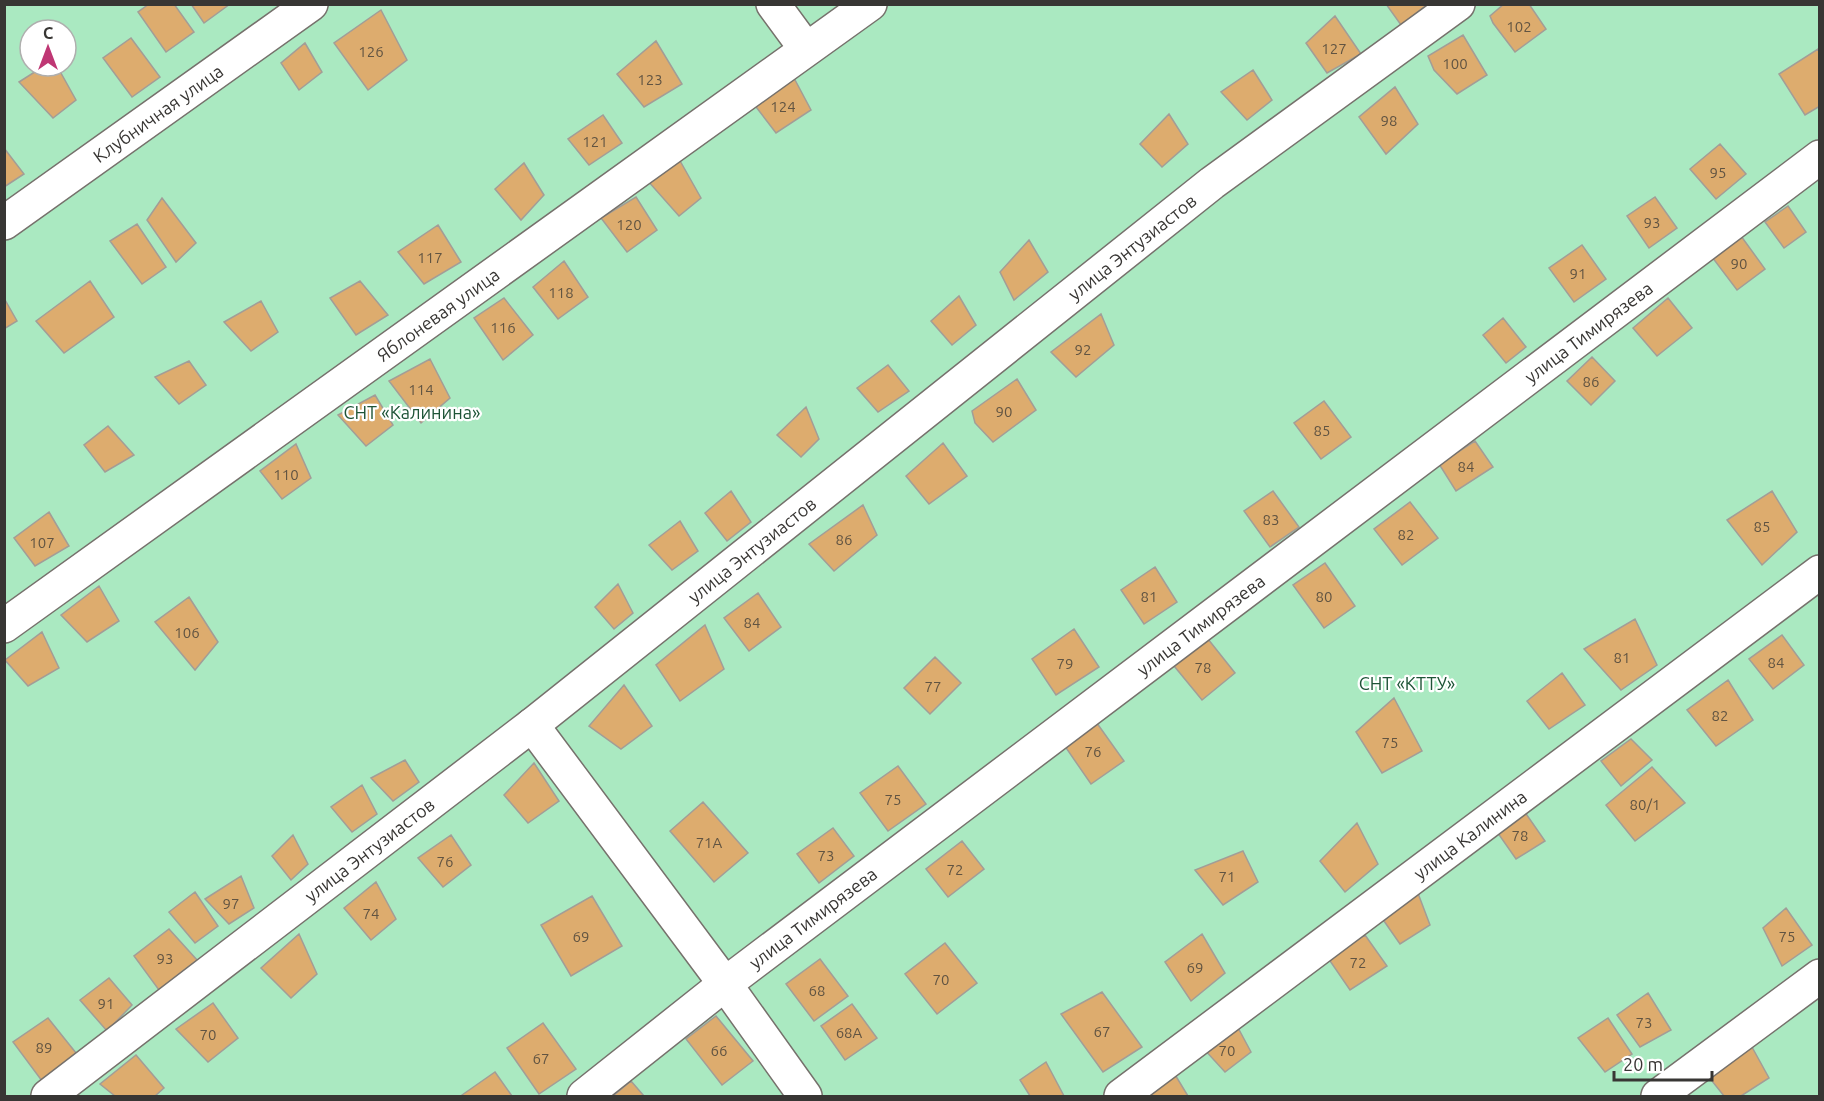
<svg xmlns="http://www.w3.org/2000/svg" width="1824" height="1101" viewBox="0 0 1824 1101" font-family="Ubuntu,sans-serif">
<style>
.garden{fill:#aae9c1;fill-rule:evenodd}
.building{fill:#ddac6e;stroke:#a29d97;stroke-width:1.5}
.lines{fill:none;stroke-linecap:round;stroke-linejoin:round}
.minor-casing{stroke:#76716c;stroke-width:36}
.minor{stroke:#fff;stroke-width:33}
.labels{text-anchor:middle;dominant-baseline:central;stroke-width:4.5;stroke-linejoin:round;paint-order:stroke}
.number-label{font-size:15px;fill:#615442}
.street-label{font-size:18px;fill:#383634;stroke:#fff}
.park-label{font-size:18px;fill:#1e5437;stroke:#fff}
</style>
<rect width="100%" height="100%" fill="#f6f0ea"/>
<!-- garden -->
<path class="garden" d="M5,5H1819V1096H5ZM30,30H66V66H30Z"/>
<!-- building -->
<path class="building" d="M149,4H174L194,32L166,52L138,12Z
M191,4H230L204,23Z
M1386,4H1428L1401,25Z
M1504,4H1529L1546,29L1515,52L1493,23L1490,16Z
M381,10L407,60L368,90L334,43Z
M1335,16L1361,54L1327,73L1306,43Z
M1463,35L1487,75L1457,94L1434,70L1428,56Z
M131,38L160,77L132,97L103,58Z
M656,41L682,84L644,107L617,74Z
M305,43L322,72L299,90L281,63Z
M1818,49L1820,52V106L1805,115L1779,74Z
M44,66H57L76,100L53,118L19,82Z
M1253,70L1272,100L1247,120L1221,92Z
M794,78L811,110L776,133L753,103Z
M1395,87L1418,124L1386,154L1359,117Z
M1169,114L1188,144L1162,167L1140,144Z
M603,115L622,143L589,165L568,139Z
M1720,144L1746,174L1716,199L1690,169Z
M4,148L24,174L4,187Z
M679,159L701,198L679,216L647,180Z
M524,163L544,195L521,220L495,189Z
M636,197L657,230L627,252L601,218Z
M1655,197L1677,228L1649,248L1627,216Z
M162,198L196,243L176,262L147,220Z
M1788,206L1806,232L1784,248L1765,222Z
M137,224L166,267L142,284L110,241Z
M438,225L461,262L424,284L398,252Z
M1741,236L1765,269L1737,290L1712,257Z
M1029,240L1048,272L1014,300L1000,272Z
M1582,245L1606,279L1574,302L1549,268Z
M564,261L588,297L558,319L533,287Z
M90,281L114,317L64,353L36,321Z
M360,281L388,315L356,335L330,298Z
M959,296L976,325L952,345L931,321Z
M4,298L17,321L4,329Z
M504,298L533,335L503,360L474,318Z
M1668,298L1692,328L1657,356L1633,328Z
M261,301L278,332L251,351L224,322Z
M1101,314L1114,345L1076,377L1051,352Z
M1503,318L1526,347L1506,363L1483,335Z
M1592,357L1615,381L1591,405L1567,381Z
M430,359L450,398L421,423L389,381Z
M189,361L206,385L179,404L155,377Z
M888,365L909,391L878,412L857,388Z
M1017,379L1036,410L993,442L975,423L972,411Z
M375,395L393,425L366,446L338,415Z
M1324,401L1351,437L1321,459L1294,423Z
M806,407L819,439L801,457L777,435Z
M108,426L134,455L105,472L84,445Z
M1475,441L1493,467L1456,491L1439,464Z
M943,443L967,476L929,504L906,476Z
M296,444L311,478L282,499L260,471Z
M731,491L751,522L727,541L705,513Z
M1273,491L1299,527L1270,547L1244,511Z
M1772,491L1797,532L1762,565L1727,520Z
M1410,502L1438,538L1402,565L1374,529Z
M863,505L877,535L834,571L809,544Z
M49,512L69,546L35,566L14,538Z
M680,521L698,551L672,570L649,545Z
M1325,563L1355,606L1324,628L1293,585Z
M1155,567L1177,602L1144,624L1121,590Z
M618,584L633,613L614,629L595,607Z
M99,586L119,621L87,642L61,615Z
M758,593L781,627L749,651L724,618Z
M189,597L218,642L195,670L155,622Z
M1635,619L1657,665L1621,690L1584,649Z
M705,625L724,669L680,701L656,665Z
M1074,629L1099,667L1056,695L1032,659Z
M42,632L59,668L28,686L5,660Z
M1204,634L1235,673L1202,700L1170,661Z
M1782,635L1804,665L1773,689L1749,659Z
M935,657L961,683L930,714L904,688Z
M1562,673L1585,705L1549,729L1527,701Z
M1728,680L1753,720L1716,746L1687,710Z
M624,685L652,726L621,749L589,726Z
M1394,698L1422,751L1382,773L1356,732Z
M1094,719L1124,761L1091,784L1062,742Z
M1631,739L1652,760L1621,786L1601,761Z
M405,760L419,782L393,801L371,778Z
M534,763L559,801L528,823L504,795Z
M898,766L926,804L888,831L860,793Z
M1652,767L1685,803L1635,841L1606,805Z
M362,785L377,814L352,832L331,807Z
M703,802L748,853L714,882L670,831Z
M1522,808L1545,841L1516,859L1495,829Z
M1357,823L1378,864L1345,892L1320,861Z
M833,828L854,856L819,883L797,854Z
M293,835L308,864L291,880L272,856Z
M451,835L471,865L443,887L418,858Z
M962,841L984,869L948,897L926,869Z
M1243,851L1258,882L1223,905L1195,870Z
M241,876L254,908L229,924L205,899Z
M376,882L396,919L371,940L344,908Z
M1416,888L1430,925L1400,944L1384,921Z
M195,892L218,926L195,943L169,912Z
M592,896L622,946L571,976L541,925Z
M1786,908L1812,945L1782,966L1763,928Z
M169,929L197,960L159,990L134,956Z
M299,934L317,974L291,998L261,968Z
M1202,934L1225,973L1191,1001L1165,962Z
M1365,935L1387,966L1350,990L1328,958Z
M945,943L977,983L937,1014L905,974Z
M820,959L848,996L814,1021L786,984Z
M109,978L132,1005L107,1031L80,1000Z
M1102,992L1142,1047L1103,1072L1061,1014Z
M1648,993L1671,1030L1640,1047L1617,1015Z
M213,1003L238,1038L208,1062L176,1029Z
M852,1004L877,1038L845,1060L821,1026Z
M716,1016L753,1061L722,1085L686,1039Z
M48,1018L76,1053L42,1081L13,1042Z
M1608,1018L1632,1054L1605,1072L1578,1038Z
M543,1023L576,1069L539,1094L507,1048Z
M1236,1024L1251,1052L1225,1072L1202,1047Z
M1747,1038L1769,1078L1741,1096H1724L1704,1071Z
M136,1055L164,1088L155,1096H115L100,1084Z
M1046,1062L1064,1096H1030L1020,1080Z
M495,1072L512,1096H463L462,1095Z
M1174,1073L1188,1096H1148Z
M631,1081L644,1096H613Z"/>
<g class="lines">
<defs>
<g id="minor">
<path d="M773,4L806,49"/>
<path id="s1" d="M4,223L311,4"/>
<path id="s2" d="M4,626L870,4"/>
<path d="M532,725L725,984L805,1096"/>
<path id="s3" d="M48,1096L532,725L1212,183L1458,4"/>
<path id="s4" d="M584,1096L725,984L1820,157"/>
<path id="s5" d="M1121,1096L1820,572"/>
<path d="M1658,1096L1820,976"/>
</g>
</defs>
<!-- minor casing -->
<use href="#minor" class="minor-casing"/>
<!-- minor -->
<use href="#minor" class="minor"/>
</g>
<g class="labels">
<!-- number labels -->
<g class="number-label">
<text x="1519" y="26">102</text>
<text x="1334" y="48">127</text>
<text x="371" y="51">126</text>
<text x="1455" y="63">100</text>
<text x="650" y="79">123</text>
<text x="783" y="106">124</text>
<text x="1389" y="120">98</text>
<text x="595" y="141">121</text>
<text x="1718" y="172">95</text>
<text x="1652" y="222">93</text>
<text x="629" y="224">120</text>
<text x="430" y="257">117</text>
<text x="1739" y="263">90</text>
<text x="1578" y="273">91</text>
<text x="561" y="292">118</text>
<text x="503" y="327">116</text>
<text x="1083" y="349">92</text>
<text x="1591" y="381">86</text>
<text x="421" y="389">114</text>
<text x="1004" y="411">90</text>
<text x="1322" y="430">85</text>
<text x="1466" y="466">84</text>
<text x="286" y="474">110</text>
<text x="1271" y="519">83</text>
<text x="1762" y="526">85</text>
<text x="1406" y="534">82</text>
<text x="844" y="539">86</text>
<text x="42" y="542">107</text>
<text x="1149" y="596">81</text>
<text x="1324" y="596">80</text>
<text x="752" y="622">84</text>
<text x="187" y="632">106</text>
<text x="1622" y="657">81</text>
<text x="1776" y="662">84</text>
<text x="1065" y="663">79</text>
<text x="1203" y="667">78</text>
<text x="933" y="686">77</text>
<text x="1720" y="715">82</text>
<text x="1390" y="742">75</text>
<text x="1093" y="751">76</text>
<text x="893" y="799">75</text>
<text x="1645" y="804">80/1</text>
<text x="1520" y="835">78</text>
<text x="709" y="842">71А</text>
<text x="826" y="855">73</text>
<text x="445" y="861">76</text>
<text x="955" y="869">72</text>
<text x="1227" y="876">71</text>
<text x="231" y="903">97</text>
<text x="371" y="913">74</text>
<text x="581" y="936">69</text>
<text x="1787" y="936">75</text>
<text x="165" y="958">93</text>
<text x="1358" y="962">72</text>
<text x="1195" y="967">69</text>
<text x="941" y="979">70</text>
<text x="817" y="990">68</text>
<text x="106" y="1003">91</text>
<text x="1644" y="1022">73</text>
<text x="1102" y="1031">67</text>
<text x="849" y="1032">68А</text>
<text x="208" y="1034">70</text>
<text x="44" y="1047">89</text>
<text x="719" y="1050">66</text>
<text x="1227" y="1050">70</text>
<text x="541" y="1058">67</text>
</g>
<!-- street labels -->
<g class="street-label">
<text stroke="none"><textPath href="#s1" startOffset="189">Клубничная улица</textPath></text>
<text stroke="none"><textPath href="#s3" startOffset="1377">улица Энтузиастов</textPath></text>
<text stroke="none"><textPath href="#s2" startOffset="534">Яблоневая улица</textPath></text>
<text stroke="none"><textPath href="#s4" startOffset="1262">улица Тимирязева</textPath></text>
<text stroke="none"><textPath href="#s3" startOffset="891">улица Энтузиастов</textPath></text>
<text stroke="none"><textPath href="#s4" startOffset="776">улица Тимирязева</textPath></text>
<text stroke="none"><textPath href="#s5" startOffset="436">улица Калинина</textPath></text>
<text stroke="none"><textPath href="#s3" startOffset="405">улица Энтузиастов</textPath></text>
<text stroke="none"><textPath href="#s4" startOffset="290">улица Тимирязева</textPath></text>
</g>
<!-- park labels -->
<g class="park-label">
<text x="412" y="412">СНТ «Калинина»</text>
<text x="1407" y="683">СНТ «КТТУ»</text>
</g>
</g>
<!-- border -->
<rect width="1824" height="1101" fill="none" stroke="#383634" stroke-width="12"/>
<!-- north arrow -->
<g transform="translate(48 48)"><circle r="28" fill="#ffffff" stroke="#afafae" stroke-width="1.5"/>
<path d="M0-4.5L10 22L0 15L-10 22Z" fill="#bf3774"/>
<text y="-9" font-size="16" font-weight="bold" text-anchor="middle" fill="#383634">С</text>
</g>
<!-- scale -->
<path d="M1614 1071v9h98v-9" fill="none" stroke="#383634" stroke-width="3"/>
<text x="1623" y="1071" font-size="18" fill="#383634" stroke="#ffffff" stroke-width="4.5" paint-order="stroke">20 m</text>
</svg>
